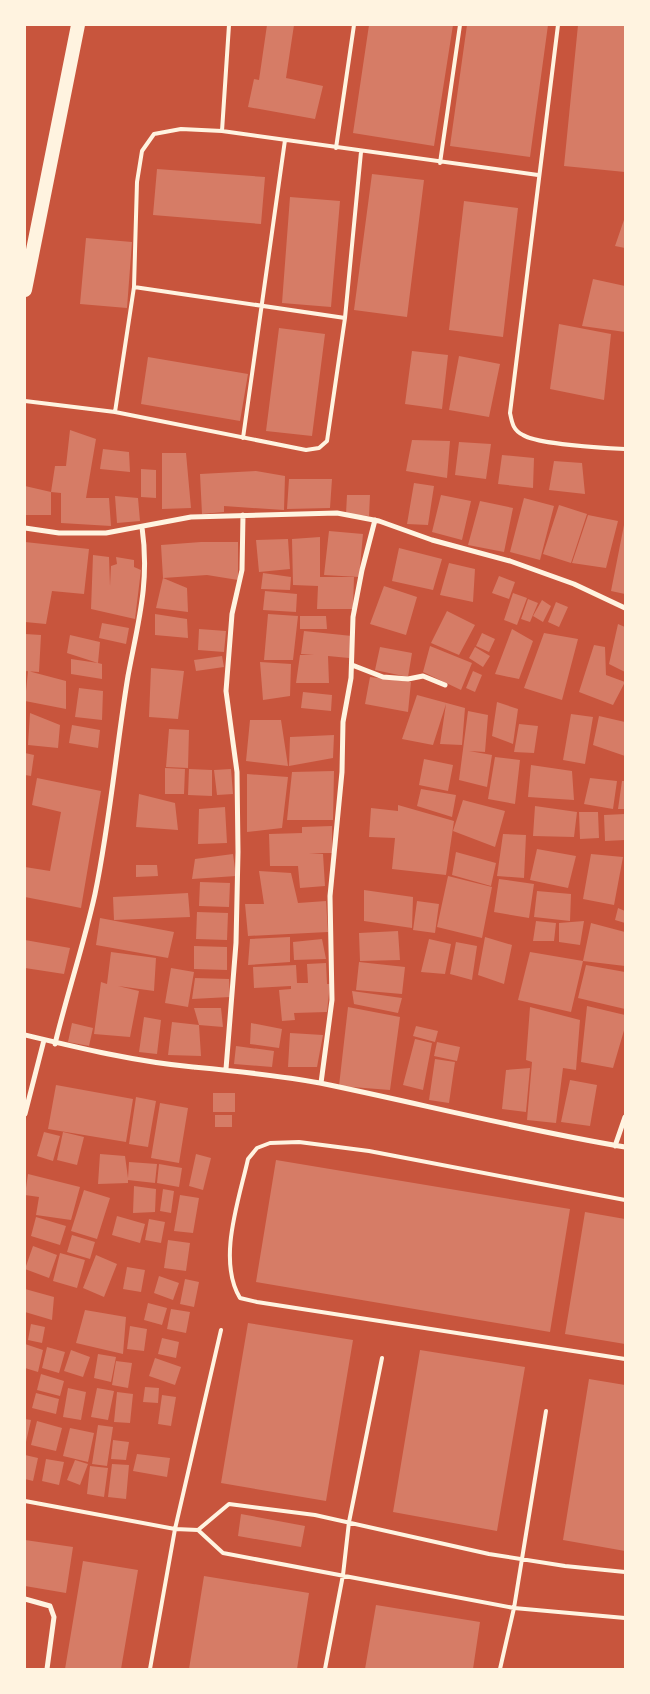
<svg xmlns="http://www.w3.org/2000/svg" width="650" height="1694" viewBox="0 0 650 1694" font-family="'Libre Baskerville',serif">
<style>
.building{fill:#d67c66}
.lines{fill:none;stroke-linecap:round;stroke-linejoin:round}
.service{stroke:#fff3e0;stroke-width:4}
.minor{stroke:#fff3e0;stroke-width:5}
.trunk{stroke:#fff3e0;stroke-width:14}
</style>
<rect width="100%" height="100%" fill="#c8553d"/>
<!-- building -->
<path class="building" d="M267,25H294L286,78L323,86L315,119L248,107L254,79L259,80Z
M369,25H453L434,146L353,133Z
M467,25H548L530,157L450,146Z
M578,25H625V172L564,166Z
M157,169L265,177L261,224L153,215Z
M372,174L424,180L407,317L354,310Z
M290,197L340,201L331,307L282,303Z
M464,201L518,208L503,337L449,330Z
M625,217V248L615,246Z
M86,238L132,242L127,308L80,304Z
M593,279L625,286V332L582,326Z
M559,324L611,334L604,400L550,389Z
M279,328L325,334L312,436L266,431Z
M412,351L448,355L442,409L405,404Z
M459,356L500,364L489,417L449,410Z
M148,357L248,374L240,421L141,404Z
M70,430L96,439L86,498H109L111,526L61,523V493L51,492V515H25V486L51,492L55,466H66Z
M412,440L450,441L447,478L406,471Z
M459,442L491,444L486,479L455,475Z
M103,449L129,452L130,472L100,469Z
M162,453H186L191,508L162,509Z
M502,455L534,458L533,488L498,484Z
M554,461L582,463L585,494L549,490Z
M141,469L156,470V498L141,497Z
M256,471L285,476L284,510L224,506V512L202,514L200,474Z
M289,479H332L330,508L287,509Z
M414,483L434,486L428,525L407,524Z
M347,495H370L369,516L346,514Z
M441,495L471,501L462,540L432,532Z
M115,496L138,498L140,521L117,523Z
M524,498L554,506L540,560L510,552Z
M480,501L513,508L504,552L468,545Z
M559,505L587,514L571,563L543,554Z
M588,515L618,521L606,568L572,563Z
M624,525H625V594L611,591Z
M329,531L363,534L359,577L324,575Z
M320,537V577H354L353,609H317L318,586L293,585L292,539Z
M288,539L290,569L259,572L256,540Z
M25,542L89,549L84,594L52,591L46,624L25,622Z
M201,542H238V580L207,575L163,578L161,545Z
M399,548L442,559L433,590L392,581Z
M93,555L109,557L110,586L111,566L117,564L116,557L134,560V567L141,570L135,619L91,609Z
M449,563L475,569L473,602L440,595Z
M263,573L291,577L290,590L261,589Z
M499,576L515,582L509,599L492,593Z
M163,578L187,588L188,612L156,608Z
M384,586L417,597L406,635L370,624Z
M265,591L297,594L296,612L263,610Z
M513,593L527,598L517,625L504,620Z
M528,599L538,603L530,622L521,619Z
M542,600L551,606L543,622L533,616Z
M556,602L568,607L559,627L548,622Z
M447,611L475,625L459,655L431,643Z
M155,614L187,619L188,638L155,635Z
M268,614L298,616L293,660H264Z
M300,616H326L327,629H300Z
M102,623L129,628L126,644L99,638Z
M618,624L625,627V672L609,664Z
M199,629L226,631L224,652L198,650Z
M512,629L533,641L519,679L495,674Z
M304,631L352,636L349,658L328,656L329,683H296L300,655H314L301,654Z
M482,633L495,639L489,652L476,646Z
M544,633L578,639L562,700L524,688Z
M25,634L41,635L39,672L25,671Z
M70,635L100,642L98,663L102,664V679L71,674V659L98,663L67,653Z
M594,645L605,647L606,675L625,682L613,705L579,692Z
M430,646L472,663L461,690L423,672Z
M380,647L412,653L408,677L375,670Z
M475,647L490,656L483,667L469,658Z
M222,656L224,667L196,671L194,660Z
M260,662L291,664L290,696L263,700Z
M151,668L184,671L178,719L149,717Z
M28,671L66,681V709L25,701Z
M473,671L482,675L475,692L466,688Z
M370,677L411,682L408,712L365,704Z
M79,688L103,691L102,720L75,717Z
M303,692L332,695L331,711L301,708Z
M417,695L465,708L462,745L440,744L446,704L433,745L402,739Z
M497,702L518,709L513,744L492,736Z
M468,711L488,715L485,752L469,751L492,755L487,787L459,780Z
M30,713L60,725L58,748L28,745Z
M571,714L593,717L585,764L563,760Z
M599,716L625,722V756L593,745Z
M250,720H281L288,766L246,761Z
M519,724L538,726L534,753L514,752Z
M72,725L100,730L98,748L69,743Z
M169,729L189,730L188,768L166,767Z
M334,735L333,758L289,766L290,737Z
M25,753L34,755L31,776L25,775Z
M495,757L520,760L515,804L488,799Z
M424,759L453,765L448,791L419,785Z
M531,765L572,771L574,800L528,797Z
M165,768L185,769L184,794H165Z
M189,769L212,770V796L188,795Z
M231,769L233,794L217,795L214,770Z
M334,771L333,820H287L292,772Z
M247,774L288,777L282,828L247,832Z
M37,778L101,791L81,908L25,897V867L50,871L61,812L32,805Z
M590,778L617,781L613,809L584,804Z
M622,781H625V809H618Z
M421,789L456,795L452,817L417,806Z
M139,794L175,803L178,830L136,827Z
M463,800L505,811L495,847L453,831Z
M398,805L454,821L446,875L392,869L395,838L369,837L371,808L398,811Z
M535,806L577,812L574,837L533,836Z
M225,807L227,843L198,844L199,809Z
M579,812H598L599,838L580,839Z
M625,814V840L605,841L604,815Z
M332,826V853H309L323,854L325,886L300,888L298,866H270L269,834L302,833V827Z
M503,834L526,835L524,878L497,876Z
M537,849L576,856L568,888L530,880Z
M456,852L496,863L491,886L452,875Z
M233,854L236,876L192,879L195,859Z
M591,854L623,857L614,905L583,899Z
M136,865H157L158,876L136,877Z
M259,871L291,873L298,903L326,901L328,932L248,936L245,904H264Z
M448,876L492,887L482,938L437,927Z
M499,879L534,884L529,918L494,912Z
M200,882L230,883L229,907L199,906Z
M364,890L413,897L412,928L364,921Z
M537,891L571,894L570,921L534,917Z
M188,893L190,917L114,920L113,897Z
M417,901L439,904L435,933L413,930Z
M618,908L625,911V923L615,920Z
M197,912L228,913L227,940L196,939Z
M100,918L174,932L168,958L96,945Z
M536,921L556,923L554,941H533Z
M584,921L580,945L559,942V923Z
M591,923L625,932V966L583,961Z
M398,931L400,960L360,961L359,933Z
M290,937V962L248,965L250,939Z
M485,937L512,945L504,984L478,975Z
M322,939L326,959L294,960L293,942Z
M429,939L451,944L445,974L421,972Z
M25,940L70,948L64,974L25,968Z
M456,942L477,946L472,980L450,974Z
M194,946L227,947V970L194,969Z
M111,952L156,958L154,991L118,986L139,991L130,1037L94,1034L101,982L107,984Z
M530,952L583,961L571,1012L518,1000Z
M359,962L405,967L402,994L356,990Z
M326,963L327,984H330L327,1012L294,1013L295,1020L282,1021L279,990L291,989V986L254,988L253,967L296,965L297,983H308L307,964Z
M586,965L625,972V1009L578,998Z
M171,968L194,972L188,1007L165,1003Z
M195,978L229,979L230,997L192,999Z
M352,991L402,998L398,1013L354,1004Z
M587,1006L625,1015V1027L613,1068L581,1062Z
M348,1007L400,1017L390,1090L339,1086Z
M530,1007L580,1020L576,1070L563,1068L556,1123L527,1120L532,1062L526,1060Z
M194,1008H221L223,1027L199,1025Z
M144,1017L161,1020L157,1054L139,1052Z
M172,1022L199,1025L201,1056L168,1055Z
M72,1023L93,1028L89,1046L68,1042Z
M251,1023L282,1029L279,1048L250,1044Z
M416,1026L438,1031L435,1042L413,1036Z
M290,1033L323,1035L317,1067H288Z
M415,1039L432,1043L423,1090L403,1085Z
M437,1042L460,1047L457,1061L434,1056Z
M236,1046L274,1051L272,1067L234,1064Z
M435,1059L455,1062L449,1103L429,1100Z
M530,1068L526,1112L502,1109L506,1070Z
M570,1080L597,1085L590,1126L561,1122Z
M56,1085L133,1099L126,1142L48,1129Z
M213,1093H235V1112H213Z
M136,1097L156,1101L148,1147L129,1144Z
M160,1103L188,1108L179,1163L151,1158Z
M215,1115H232V1127H215Z
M44,1132L60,1136L53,1161L37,1156Z
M63,1132L84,1137L77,1165L57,1160Z
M100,1154L125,1156L128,1178L129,1162L157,1164L155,1183L128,1180V1183L98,1184Z
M196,1154L211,1158L203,1190L189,1186Z
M276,1160L570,1209L550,1332L256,1282Z
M159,1164L182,1168L179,1187L157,1183Z
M28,1174L80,1187L71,1220L36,1215L39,1197L25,1195Z
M134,1186L156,1189L155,1212L133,1213Z
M163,1189L174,1191L171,1213L160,1211Z
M84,1190L110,1198L97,1239L71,1231Z
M180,1195L199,1198L193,1233L174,1231Z
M585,1212L625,1219V1344L565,1334Z
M117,1216L145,1224L140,1243L112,1235Z
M36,1217L66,1226L60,1245L31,1236Z
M149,1219L165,1222L161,1243L145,1240Z
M72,1235L95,1242L90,1259L67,1252Z
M168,1240L190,1243L186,1271L164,1268Z
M33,1246L57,1255L49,1278L25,1269Z
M60,1253L85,1260L77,1288L53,1281Z
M96,1255L117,1264L104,1297L83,1288Z
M127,1267L145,1270L141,1292L123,1289Z
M159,1276L179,1283L173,1300L154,1293Z
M185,1279L199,1282L194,1307L180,1304Z
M25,1289L54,1297L52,1320L25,1312Z
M148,1303L167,1308L162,1325L144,1320Z
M171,1309L190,1312L186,1333L167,1329Z
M85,1310L126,1317L123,1354L76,1343Z
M248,1323L353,1340L326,1501L221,1483Z
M31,1324L45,1327L42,1343L28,1340Z
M130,1326L147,1329L144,1351L127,1349Z
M162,1338L179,1342L176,1358L158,1354Z
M25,1344L43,1350L38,1372L25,1368Z
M47,1347L65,1352L59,1373L42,1368Z
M71,1350L90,1357L83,1377L64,1371Z
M420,1350L525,1367L497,1531L393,1512Z
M98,1354L116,1357L111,1382L94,1378Z
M155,1358L181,1367L175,1385L149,1376Z
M116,1361L132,1363L128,1388L112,1385Z
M41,1374L64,1381L60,1396L37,1390Z
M589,1379L625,1385V1551L563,1540Z
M145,1387L159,1388L158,1403L143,1402Z
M68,1388L86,1392L81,1420L63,1417Z
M97,1388L114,1391L108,1420L91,1417Z
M117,1392L133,1394L130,1423L114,1422Z
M36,1393L59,1399L56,1414L32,1408Z
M162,1395L176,1397L171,1426L158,1424Z
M25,1419L31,1420L26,1442L25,1441Z
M37,1421L62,1428L56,1451L31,1445Z
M98,1425L113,1427L107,1466L92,1464Z
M70,1428L94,1433L88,1462L63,1456Z
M113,1440L129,1442L126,1460L111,1459Z
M137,1454L170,1458L167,1477L133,1471Z
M25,1455L38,1458L33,1481L25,1479Z
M46,1459L64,1462L59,1485L42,1481Z
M75,1460L88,1464L80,1485L67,1480Z
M112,1464L129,1465L126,1499L108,1497Z
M90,1466L108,1468L104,1497L87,1494Z
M241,1514L305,1526L301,1547L238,1536Z
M25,1540L73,1547L66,1593L25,1586Z
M83,1561L138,1570L121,1669H65Z
M204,1576L309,1593L297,1669H189Z
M376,1605L480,1622L473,1669H365Z"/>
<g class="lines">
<!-- service -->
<path class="service" d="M558,25L510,413C512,423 513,430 523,435C537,444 605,448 625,449
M222,131L229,25
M336,148L354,25
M440,163L460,25
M134,287L345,318
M25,401L115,412L306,450L319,448L327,441L345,318L361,152
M115,412L134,287L137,182L142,151L154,134L181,129L222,131L538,175
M243,438L285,140
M625,1200L369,1151L299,1142L270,1143L257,1148L248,1159C239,1200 217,1260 240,1298L257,1302L625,1359
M25,1501L175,1529L198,1530L223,1553L514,1608L625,1618
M198,1530L229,1504L315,1515L489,1554L565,1566L625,1572
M150,1669L175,1529L221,1330
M325,1669L343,1575L349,1522L382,1358
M500,1669L514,1608L546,1411"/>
<!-- minor -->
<path class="minor" d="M25,528L59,533H106L191,517L337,513L379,521L432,540L510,561L574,584L625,608
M352,665L383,677L408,679L423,676L445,685
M25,1035C79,1048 137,1062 193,1067C235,1071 278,1075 320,1083C422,1104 523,1130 625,1147
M55,1044C67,994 84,944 95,894C110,822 116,749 128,676C138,622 150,583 142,527
M226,1069L236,943L238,852L237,772L226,691L232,614L242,570L243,515
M321,1083L332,1000L330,896L342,772L343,722L351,678L353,617L362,570L375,520
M25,1114L44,1040
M615,1146L625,1117
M25,1599L50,1606L54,1617L47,1669"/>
<!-- trunk -->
<path class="trunk" d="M25,290L78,25"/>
</g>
<!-- border -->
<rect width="650" height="1694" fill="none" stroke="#fff3e0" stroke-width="52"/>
</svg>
